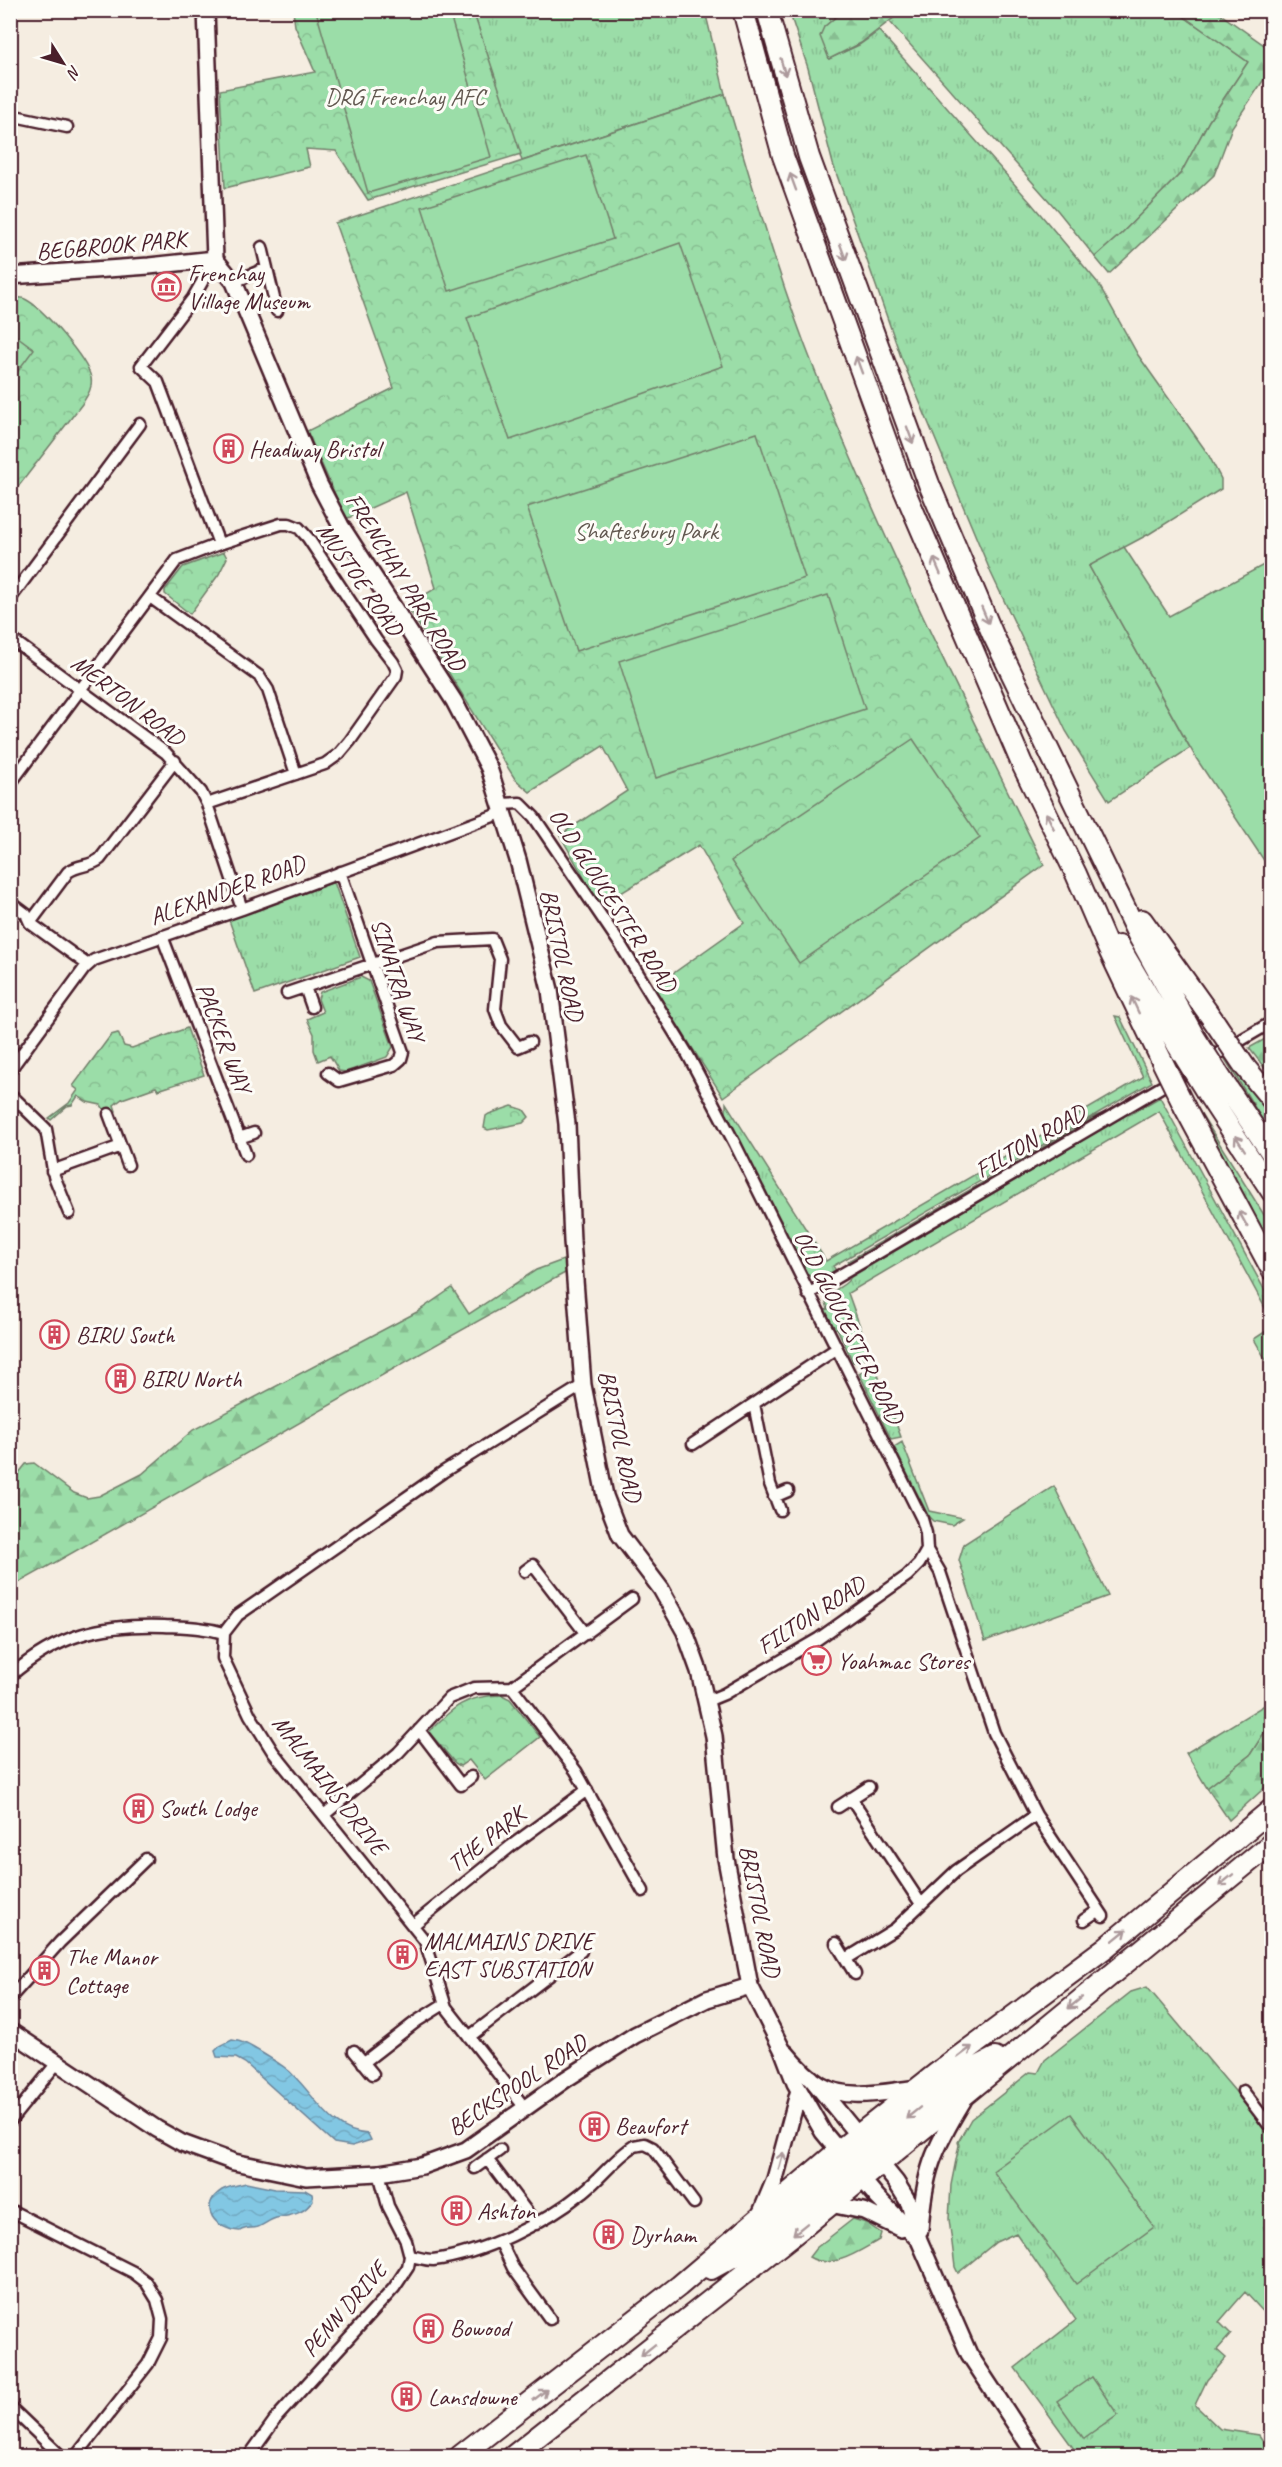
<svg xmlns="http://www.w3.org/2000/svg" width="1282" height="2467" viewBox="0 0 1282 2467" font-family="Caveat,sans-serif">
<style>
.grass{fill:url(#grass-tufts);stroke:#727e6a;stroke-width:1.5}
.forest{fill:url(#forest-firs);stroke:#727e6a;stroke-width:1.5}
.park{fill:url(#park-crowns);stroke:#727e6a;stroke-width:1.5}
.pitch{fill:#9bdda8;stroke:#727e6a;stroke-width:1.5}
.water{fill:url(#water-waves);stroke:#6c8499;stroke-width:1.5}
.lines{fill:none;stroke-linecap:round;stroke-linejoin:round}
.street-casing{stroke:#4a1f2b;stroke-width:15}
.secondary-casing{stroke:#4a1f2b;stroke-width:20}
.highway-casing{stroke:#4a1f2b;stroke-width:24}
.street{stroke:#fdfcf7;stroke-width:10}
.secondary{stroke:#fdfcf7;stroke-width:15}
.highway{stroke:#fdfcf7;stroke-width:20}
.highway-bridge-casing{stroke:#4a1f2b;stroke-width:24;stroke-linecap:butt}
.highway-bridge{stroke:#fdfcf7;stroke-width:20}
.oneway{stroke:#ac999b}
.labels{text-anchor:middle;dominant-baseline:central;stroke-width:6;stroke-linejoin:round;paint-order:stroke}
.park-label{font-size:24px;fill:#625850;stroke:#fdfcf7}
.street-label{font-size:24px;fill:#4a1f2b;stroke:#fdfcf7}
.poi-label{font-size:24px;fill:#4a1f2b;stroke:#fdfcf7;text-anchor:start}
</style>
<defs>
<pattern id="grass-tufts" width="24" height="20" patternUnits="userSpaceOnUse" patternTransform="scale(1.5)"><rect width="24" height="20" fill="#9bdda8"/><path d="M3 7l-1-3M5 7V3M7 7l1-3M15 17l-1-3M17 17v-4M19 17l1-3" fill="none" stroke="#87bd91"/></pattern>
<pattern id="forest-firs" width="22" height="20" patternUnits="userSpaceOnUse" patternTransform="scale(1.5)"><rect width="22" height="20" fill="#9bdda8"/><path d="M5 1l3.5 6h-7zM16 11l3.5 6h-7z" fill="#87bd91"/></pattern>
<pattern id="park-crowns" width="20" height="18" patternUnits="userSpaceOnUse" patternTransform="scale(1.5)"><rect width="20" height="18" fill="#9bdda8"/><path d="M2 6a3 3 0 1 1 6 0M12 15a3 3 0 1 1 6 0" fill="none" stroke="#87bd91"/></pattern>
<pattern id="water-waves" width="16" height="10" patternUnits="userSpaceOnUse" patternTransform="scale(1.5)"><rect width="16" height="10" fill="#82c7e3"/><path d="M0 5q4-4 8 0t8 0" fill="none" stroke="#72aac3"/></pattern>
</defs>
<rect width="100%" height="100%" fill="#f5ede1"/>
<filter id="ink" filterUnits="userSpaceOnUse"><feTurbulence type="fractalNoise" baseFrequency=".0167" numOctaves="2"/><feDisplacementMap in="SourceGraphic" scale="12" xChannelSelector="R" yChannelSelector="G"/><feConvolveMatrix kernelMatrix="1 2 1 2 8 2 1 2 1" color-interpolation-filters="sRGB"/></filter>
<g filter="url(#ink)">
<!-- grass -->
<path class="grass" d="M894,10L1176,11L1248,62L1209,121L1181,173L1122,233L1095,257L1058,211L889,21L896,16Z
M473,11H705L725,94L522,161Z
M789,11H843L824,27L829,59L859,45L879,31L1031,203L1098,283L1138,355L1208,454L1221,479V489L1149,534L1089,566L1190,748L1109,801L1066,731L991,573L901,357L833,164L808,68Z
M334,882L360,957L255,994L229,920Z
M361,977L369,981L393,1047L387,1057L346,1072L339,1071L330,1056L318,1061L314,1050V1034L307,1019L323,1012L318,999L320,992Z
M1115,1016L1120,1017L1152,1082L833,1266L837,1272C825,1279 818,1282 806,1274L726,1116V1103L826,1261L1143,1077Z
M1222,1054L1230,1058L1271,1116V1134Z
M1160,1097L1271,1302L1272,1321L1159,1111L848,1293L871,1357L853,1362L837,1328L832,1330L823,1311L828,1309L826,1302C829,1289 845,1288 851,1277L1127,1114L1129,1115Z
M1198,1109L1271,1226V1259L1195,1112Z
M1112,1110L845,1267L848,1261L1096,1116Z
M874,1364L901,1437L891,1439L859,1373Z
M902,1442L929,1511L963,1518L952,1525L933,1521L929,1517L894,1447Z
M1054,1486L1108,1596L985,1641L959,1560L964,1544Z
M1271,1701V1722L1250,1755L1207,1788L1186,1753Z
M1147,1987L1262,2123L1271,2140V2320L1245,2292L1219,2322L1231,2334L1217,2350L1226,2358L1207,2380L1195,2405L1220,2429L1259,2435L1271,2453V2456H1079L1015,2368L1076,2320L1016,2233L996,2242L958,2273L955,2267L949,2219L951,2185L959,2145L958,2142L971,2119L1030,2072L1038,2073L1045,2060L1131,1992Z"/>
<!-- forest -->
<path class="forest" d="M843,11H894L896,16L861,43L829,59L820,36L824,27Z
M1176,11H1216L1271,50V69L1232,127L1214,175L1109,274L1095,257L1122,233L1181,173L1209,121L1248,62Z
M1267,1038L1271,1044V1076L1249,1048Z
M566,1259L568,1264L565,1273C378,1374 196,1485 11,1587V1483L26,1464L34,1463L74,1493L87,1498L99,1496L142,1474L193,1430L417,1312L452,1288L469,1314L536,1270Z
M1271,1328V1369L1254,1339Z
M1271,1722V1782L1229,1820L1207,1788L1250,1755Z
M853,2219L866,2223L881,2233L879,2240C859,2251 832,2271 809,2257L816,2248Z"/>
<!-- park -->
<path class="park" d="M293,11H473L521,154L368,200L336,151L306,149L310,167L225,188L220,90L315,72L295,26Z
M725,94C753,187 779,281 815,371C882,540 964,702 1044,865L723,1097L654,987L744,923L699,845L600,906L560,835L627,791L603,746L530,792L515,779L407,606L436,588L406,492L346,519L307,431L394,388L335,223Z
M11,297C15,298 21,297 25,299C42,307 88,360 91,378C93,388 87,396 82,404L11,496Z
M224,552L227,558L219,574L190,614L165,594V590L183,567Z
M187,1028L204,1075L158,1090L156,1087L122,1099L114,1105L116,1111L107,1114L101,1105L87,1102L78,1096L72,1105L67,1106L51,1120L49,1118L69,1103L78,1090L73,1086L111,1035L118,1033L124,1046L132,1048Z
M512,1106L524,1110L529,1117L523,1123L488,1130L484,1128L486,1116L489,1114Z
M502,1695L510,1699L540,1737L485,1780L469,1760L460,1766L455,1763L429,1732C454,1706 465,1696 502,1695Z"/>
<!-- pitch -->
<path class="pitch" d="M316,11H449L491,157L368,193Z
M586,155L613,239L449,291L422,207Z
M680,243L723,366L510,440L467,318Z
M10,331L34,349L11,380H10Z
M757,433L805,578L576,651L527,507Z
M1124,547L1169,616L1271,561V871L1196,758L1089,566Z
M828,595L865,709L656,778L619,661Z
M913,739L980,838L799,963L731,861Z
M1071,2114L1154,2227L1076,2284L993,2171Z
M1092,2377L1118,2415L1084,2439L1057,2401Z"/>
<!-- water -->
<path class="water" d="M232,2040C244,2041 252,2047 262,2053C273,2060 284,2065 293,2075C317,2098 331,2132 368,2134L371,2140L352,2146L334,2143L245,2063L236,2058L217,2057L215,2051L220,2046Z
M246,2183L275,2189L305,2190L312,2194L313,2200C304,2215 291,2215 276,2218C269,2220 264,2225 258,2227C251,2229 246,2227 240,2231C216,2230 196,2207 222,2190C229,2186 239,2185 246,2183Z"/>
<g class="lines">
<defs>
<path id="street" d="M10,115L67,127
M262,247L277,311
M215,259L193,298L141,366L158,382L219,544
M234,282L267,268
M150,597L259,676L268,690L296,774
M10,599L140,424
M10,638L166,753L201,792L207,804L242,909
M10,784L177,560L219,544L281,524H289L299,528L308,538L376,640L393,662L397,670L396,676L350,741L339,754L325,764L207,804
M502,804L520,803L534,817L620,944L688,1055L735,1144L922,1519L926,1533L927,1550L940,1572L994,1733L1036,1815L1103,1916
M10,902L26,914L30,923L88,965
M30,923L68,872C79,864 90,867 100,859L175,761
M162,936L246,1155
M305,987L312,1007
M287,993L438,942L492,939L500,959L495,1009L501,1025L518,1047L530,1042
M10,1070L84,969L94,960L242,909L504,812
M328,1073L339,1081L394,1065L401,1059L403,1052L340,872
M10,1094L46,1129L54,1176L69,1213
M109,1114L128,1165
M239,1138L254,1133
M52,1171L121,1146
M808,1294L1272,1022
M754,1404L770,1484L780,1510
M693,1444L836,1349
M774,1497L788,1491
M525,1571L533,1565L586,1634
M10,1676C58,1634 102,1624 164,1626C185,1627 204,1627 224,1633
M512,1687L576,1771L643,1891
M707,1701L724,1694L818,1639L907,1576L919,1564L927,1550
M419,1730L461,1785L471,1777
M851,1798L921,1904
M838,1807L869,1787
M324,1815L398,1753L449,1698L474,1688L512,1687L632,1599
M1084,1920L1099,1910
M413,1925L511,1846L587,1790
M836,1943L855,1974
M846,1959L895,1929L956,1871L1036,1815
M10,1998L60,1942L146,1859
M469,2037L581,1951
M354,2051L373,2074
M363,2063L417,2021L444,2004
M1243,2091L1272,2129
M525,2108L446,2007L425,1941L273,1752L250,1715L223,1658L224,1633L238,1615L443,1472L583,1385
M10,2121L57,2063
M487,2159L536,2224
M475,2168L500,2150
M10,2210L133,2272L146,2282L157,2300L162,2319L161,2338L148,2364L76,2456
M500,2241L513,2268L550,2319
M410,2256C417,2257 425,2260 433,2260C482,2254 545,2223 583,2192C601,2178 615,2158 634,2146L645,2144L653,2148L694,2203
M10,2407L61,2456
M249,2456L277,2417L394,2288L408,2267L410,2256L406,2241L388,2206L379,2173"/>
<path id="secondary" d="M206,10L215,259L234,282L319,484L341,526L454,701L489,768L518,860L550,990L567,1124L572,1241L583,1385L605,1496L620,1535L661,1589L685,1632L699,1671L714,1736L726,1859L750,1986L782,2049L795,2083L823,2132L877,2197L919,2240
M10,276L149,266L215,259
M10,2031L157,2129L182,2143L234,2162L306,2177L379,2173L422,2166L466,2150L566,2079L635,2035L707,1999L750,1986
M786,2053C796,2065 807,2077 820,2085C848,2102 888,2091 918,2088
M811,2078L896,2182L909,2203L919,2240L969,2354L1036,2456
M830,2204L864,2211L901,2229
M760,2215L775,2179L799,2090
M920,2230C924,2172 933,2150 963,2101"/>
<path id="highway" d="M743,10L783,156L903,487L1022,764L1076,874L1108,948L1160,1057
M767,10L809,157L929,484L993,635L1139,937L1195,1038
M1142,920L1216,1024
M1119,946L1178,1046
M1245,1067L1272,1100
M1224,1083L1272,1154
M1207,1093L1272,1192
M1185,1108L1272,1270
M838,2151L869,2149L960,2076L995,2058
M711,2269L740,2253L850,2165L880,2163
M460,2456L679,2286L838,2151L942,2069L1105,1948L1272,1809
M513,2456L807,2224L1272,1843"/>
</defs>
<!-- street casing -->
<use href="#street" class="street-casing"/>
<!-- secondary casing -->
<use href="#secondary" class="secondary-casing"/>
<!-- highway casing -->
<use href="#highway" class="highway-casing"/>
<!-- street -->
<use href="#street" class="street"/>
<!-- secondary -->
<use href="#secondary" class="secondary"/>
<!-- highway -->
<use href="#highway" class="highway"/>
<defs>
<path id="highway-bridge" d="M1216,1024L1245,1067
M1195,1038L1224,1083
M1178,1046L1207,1093
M1160,1057L1185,1108"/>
</defs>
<!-- highway-bridge casing -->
<use href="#highway-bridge" class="highway-bridge-casing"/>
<!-- highway-bridge -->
<use href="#highway-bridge" class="highway-bridge"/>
</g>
<!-- one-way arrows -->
<defs><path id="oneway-shaft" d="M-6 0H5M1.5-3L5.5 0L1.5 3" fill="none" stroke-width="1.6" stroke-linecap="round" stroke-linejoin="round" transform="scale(1.5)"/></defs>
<g class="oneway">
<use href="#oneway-shaft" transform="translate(783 67) rotate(74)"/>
<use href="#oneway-shaft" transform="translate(793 182) rotate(-110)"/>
<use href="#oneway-shaft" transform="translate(843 252) rotate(70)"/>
<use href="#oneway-shaft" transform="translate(859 365) rotate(-110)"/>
<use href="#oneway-shaft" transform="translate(910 435) rotate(70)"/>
<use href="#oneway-shaft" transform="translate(937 566) rotate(-113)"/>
<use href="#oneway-shaft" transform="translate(985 615) rotate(67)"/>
<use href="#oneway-shaft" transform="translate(1050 821) rotate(-116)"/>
<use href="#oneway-shaft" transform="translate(1135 1005) rotate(-115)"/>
<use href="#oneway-shaft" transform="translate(1240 1143) rotate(-123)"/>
<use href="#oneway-shaft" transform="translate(1243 1219) rotate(-119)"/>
<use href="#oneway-shaft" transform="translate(1226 1880) rotate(141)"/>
<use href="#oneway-shaft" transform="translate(1120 1935) rotate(-39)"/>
<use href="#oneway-shaft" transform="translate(1075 2003) rotate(141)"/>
<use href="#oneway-shaft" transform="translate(965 2052) rotate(-37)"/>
<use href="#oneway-shaft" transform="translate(913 2113) rotate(141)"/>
<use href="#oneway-shaft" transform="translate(781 2161) rotate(-75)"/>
<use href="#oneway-shaft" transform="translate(800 2229) rotate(141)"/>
<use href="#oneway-shaft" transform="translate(648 2350) rotate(141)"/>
<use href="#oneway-shaft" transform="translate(540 2395) rotate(-38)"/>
</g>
</g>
<!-- icons -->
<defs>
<symbol id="museum-ring" viewBox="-11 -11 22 22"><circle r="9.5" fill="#fdfcf7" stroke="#d1495b" stroke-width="1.5"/><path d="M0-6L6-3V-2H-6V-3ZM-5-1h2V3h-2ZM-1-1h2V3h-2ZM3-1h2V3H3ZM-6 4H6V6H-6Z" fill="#d1495b"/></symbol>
<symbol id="building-ring" viewBox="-11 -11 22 22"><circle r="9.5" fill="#fdfcf7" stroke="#d1495b" stroke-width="1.5"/><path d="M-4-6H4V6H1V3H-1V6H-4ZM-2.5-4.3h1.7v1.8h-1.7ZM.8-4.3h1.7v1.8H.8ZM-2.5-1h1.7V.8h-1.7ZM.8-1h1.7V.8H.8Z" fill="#d1495b"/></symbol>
<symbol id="supermarket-ring" viewBox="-11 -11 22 22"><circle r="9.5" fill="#fdfcf7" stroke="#d1495b" stroke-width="1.5"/><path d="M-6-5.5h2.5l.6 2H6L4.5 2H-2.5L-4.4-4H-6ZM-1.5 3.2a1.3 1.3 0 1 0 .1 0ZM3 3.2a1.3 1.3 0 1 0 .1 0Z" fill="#d1495b"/></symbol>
</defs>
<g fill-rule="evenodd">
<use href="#museum-ring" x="150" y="270" width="33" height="33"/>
<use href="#building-ring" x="212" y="432" width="33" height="33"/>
<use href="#building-ring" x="38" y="1318" width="33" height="33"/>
<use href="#building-ring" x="104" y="1362" width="33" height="33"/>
<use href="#supermarket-ring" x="800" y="1644" width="33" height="33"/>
<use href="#building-ring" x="122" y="1792" width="33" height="33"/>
<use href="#building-ring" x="386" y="1938" width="33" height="33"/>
<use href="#building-ring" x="28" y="1954" width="33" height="33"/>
<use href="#building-ring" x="578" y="2110" width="33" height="33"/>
<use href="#building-ring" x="440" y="2194" width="33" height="33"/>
<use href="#building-ring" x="592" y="2218" width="33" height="33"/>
<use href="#building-ring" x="412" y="2312" width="33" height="33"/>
<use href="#building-ring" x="390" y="2380" width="33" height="33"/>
</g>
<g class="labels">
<!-- park labels -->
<g class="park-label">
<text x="405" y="97">DRG Frenchay AFC</text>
<text x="646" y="531">Shaftesbury Park</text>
</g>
<!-- street labels -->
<g class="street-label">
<text transform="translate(111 245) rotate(-5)">BEGBROOK PARK</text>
<text transform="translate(360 579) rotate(55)">MUSTOE ROAD</text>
<text transform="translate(406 582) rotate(58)">FRENCHAY PARK ROAD</text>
<text transform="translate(128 700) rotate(37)">MERTON ROAD</text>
<text transform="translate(227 890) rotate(-20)">ALEXANDER ROAD</text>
<text transform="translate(613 900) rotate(57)">OLD GLOUCESTER ROAD</text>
<text transform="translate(562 955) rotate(78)">BRISTOL ROAD</text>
<text transform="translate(398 980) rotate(72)">SINATRA WAY</text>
<text transform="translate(224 1038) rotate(69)">PACKER WAY</text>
<text transform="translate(1030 1141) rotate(-30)">FILTON ROAD</text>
<text transform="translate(849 1327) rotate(63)">OLD GLOUCESTER ROAD</text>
<text transform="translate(620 1436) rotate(78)">BRISTOL ROAD</text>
<text transform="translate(811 1615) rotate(-33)">FILTON ROAD</text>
<text transform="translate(330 1785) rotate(52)">MALMAINS DRIVE</text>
<text transform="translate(486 1839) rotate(-38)">THE PARK</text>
<text transform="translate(760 1911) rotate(79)">BRISTOL ROAD</text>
<text transform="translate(517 2085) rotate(-34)">BECKSPOOL ROAD</text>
<text transform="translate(344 2309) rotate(-49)">PENN DRIVE</text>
</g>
<!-- poi labels -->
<g class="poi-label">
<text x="188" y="273">Frenchay<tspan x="188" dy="28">Village Museum</tspan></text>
<text x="249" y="449">Headway Bristol</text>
<text x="76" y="1335">BIRU South</text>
<text x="141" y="1379">BIRU North</text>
<text x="837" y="1661">Yoahmac Stores</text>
<text x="159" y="1808">South Lodge</text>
<text x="424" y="1941">MALMAINS DRIVE<tspan x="424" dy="28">EAST SUBSTATION</tspan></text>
<text x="66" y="1957">The Manor<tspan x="66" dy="28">Cottage</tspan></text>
<text x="615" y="2126">Beaufort</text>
<text x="477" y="2211">Ashton</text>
<text x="630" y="2235">Dyrham</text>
<text x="450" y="2328">Bowood</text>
<text x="428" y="2397">Lansdowne</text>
</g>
</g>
<!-- margin -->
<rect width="1282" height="2467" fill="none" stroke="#fdfcf7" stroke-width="36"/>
<rect x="18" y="18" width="1246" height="2431" fill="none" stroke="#4a1f2b" stroke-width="2" filter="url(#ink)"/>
<!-- north arrow -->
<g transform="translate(63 63) rotate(127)" stroke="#fdfcf7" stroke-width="4.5" paint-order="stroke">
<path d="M0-4.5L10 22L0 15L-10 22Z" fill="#4a1f2b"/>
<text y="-9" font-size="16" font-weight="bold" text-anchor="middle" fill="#4a1f2b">N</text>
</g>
</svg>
